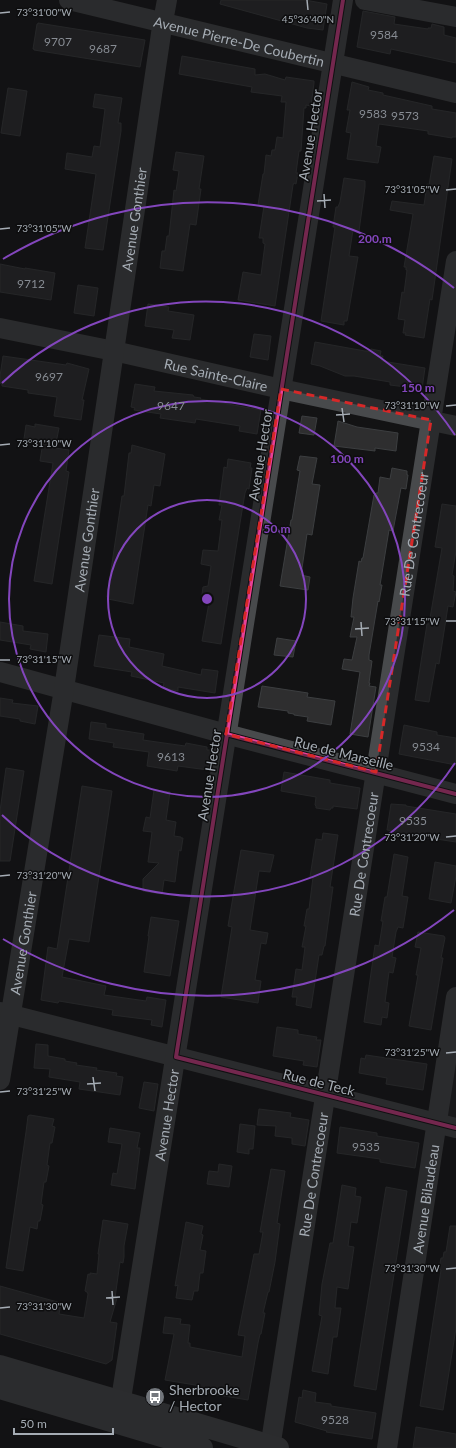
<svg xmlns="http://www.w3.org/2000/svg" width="456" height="1448" viewBox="0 0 456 1448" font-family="Lato,sans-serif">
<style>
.built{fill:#202022}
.building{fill:#2e2e2f;stroke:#3c3e40}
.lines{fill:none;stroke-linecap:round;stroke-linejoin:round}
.minor{stroke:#484a4c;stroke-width:20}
.major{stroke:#4a4c4e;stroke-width:22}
.cycleway-casing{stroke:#0e0e0f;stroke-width:6}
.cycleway{stroke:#ea4096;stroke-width:4}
.marked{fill:none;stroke:#d62828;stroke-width:3;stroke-dasharray:8 5;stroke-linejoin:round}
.ticks{fill:none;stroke:#a5acb4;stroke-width:1.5}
.ring{fill:none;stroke:#8346bd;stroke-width:2}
.labels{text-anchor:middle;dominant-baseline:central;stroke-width:3;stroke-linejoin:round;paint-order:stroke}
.number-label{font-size:12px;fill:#878c93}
.street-label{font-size:14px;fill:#a5acb4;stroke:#0e0e0f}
.poi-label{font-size:14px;fill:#a5acb4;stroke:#0e0e0f;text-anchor:start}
.ticks-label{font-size:10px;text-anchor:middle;fill:#a5acb4;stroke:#0e0e0f;stroke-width:3;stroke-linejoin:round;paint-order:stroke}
.centre{fill:#8346bd;stroke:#0e0e0f;stroke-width:2}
.ring-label{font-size:12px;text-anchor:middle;font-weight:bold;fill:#8346bd;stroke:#0e0e0f;stroke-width:3;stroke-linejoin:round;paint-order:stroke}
</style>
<rect width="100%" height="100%" fill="#131314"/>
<!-- built -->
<path class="built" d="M456,996V1128L436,1123Z"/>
<!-- building -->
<path class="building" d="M221,0H305L327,4L323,30L307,28L220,4Z
M363,11L395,17L394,24L428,29V28H431L432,24L444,27V35L456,38V63L391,49L390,54L357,47Z
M38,23L145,40L140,67L34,50V49H33L37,24H38Z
M182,56L255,69V75L265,74L285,80L286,77L314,81V83L311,106L306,105V108H304L301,151H299L296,173H298L296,184L294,183L293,185L275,306L238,300L243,272L261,275L265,244L263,243V238H259L264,206L258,205L263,174H264L266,155L271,156L272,150H275L277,137L283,138L286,102H281L282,96L251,92L252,87L179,74Z
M352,82L369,87L368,90L383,93V95L432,106V109L456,113V137H452V138L428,134V131L379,124L376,146L381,147L378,163L347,159L351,133L346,132L350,110H347Z
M8,88L27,91L20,136L1,133Z
M95,94L122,98L118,123H121V131L103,250L85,248L96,174L65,169L67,153L92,157L94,146L100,147L105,109L93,107Z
M176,152L204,156L199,189H201L196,225L190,224L183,271L160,268L162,251H165L167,236H169L174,190L176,191L179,171L173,170Z
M434,156L452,159L432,300L430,299L424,338L405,335L406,333H403L405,320L398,319L402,292L404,293L407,270H406V267H404L413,214L390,210L392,201L424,205L427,184L429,185Z
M344,178L365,181V187L359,231L353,230L349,256L358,257L347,321H344V325L321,321L335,227H333L336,207H338L340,202Z
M0,264L25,269V268L55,273L51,300L0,292Z
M78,285L98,288L94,316L74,313Z
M148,304L169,307L168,311L194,315L190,340L172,338L174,330L145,326Z
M254,334L271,336L268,360L250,357Z
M315,342L365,351H370L371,349L381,351L380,356H383L382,361L425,368L422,389L390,385V382L354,376H345L320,366L311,364Z
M3,356L66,365L67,363L89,369L82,400H84L81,420L54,416L57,397L28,393V390L2,386V384L0,383V376Z
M135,384L155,387L154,391L193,395L194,397L201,398L200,399L261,410L257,434L239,431L240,426L196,419L195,423L160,418L161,414L134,410L135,408L131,407Z
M302,416L317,418L314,435L299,433Z
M338,421L357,427L398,433L396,451L375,448V451L334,446Z
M35,424L59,428L55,448L69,450L66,471L69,472L52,584L34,581L53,463L40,461L43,442L24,439L26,425L35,427Z
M132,445L165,454L160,486L154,485L151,506L148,505L133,604L108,599V598L107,597L122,496H124L129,453H131Z
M300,456L317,458L312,484L320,485L312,535L307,534L301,575L310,577L308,590L280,586L291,520H292L300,471L297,470Z
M228,459L251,463L250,468H252L249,489L247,488L245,493L240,523L221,644L202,641L209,603L201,602L203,587L208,586L211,566L201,564L203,550L218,551L222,520H219L222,505H219L224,467L227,468Z
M392,468L407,471V475H408L406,489L401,488L393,531L389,530L380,585H382L379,602L378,601L369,655V660L372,661L369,683H370L369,686L376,687L368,737L350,734L360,672L342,669L344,659L352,660L357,637H350L354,617H351L353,598L359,561L361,562L362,558H363L374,495L376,493H378L380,477L390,479Z
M442,504L456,506V551L452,575L454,576L453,591L456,592L453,607L448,606L439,664L436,663L429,702L415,700L427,624H429L442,548L435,547Z
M0,622L23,626V631L48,634L46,652L30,649L31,645L0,640Z
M99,635L130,639L129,647L164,654L162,666L201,675L202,669L218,671L215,693L178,687V691L163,688L164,683L131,676L132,672L94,666Z
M277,638L296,641L293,657L274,655Z
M262,686L308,693L307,697L335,701L331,725L307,721L308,717L294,715V714L288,713V711L258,707Z
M0,698L13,700L12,703L38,706L35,724L20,721V719L0,716Z
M91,722L106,724V728L144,734L143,740L185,746L186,743L207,747V750H211L208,770L178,766L177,771L147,766L149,752L113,747L114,743L89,739Z
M404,725L437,732V735L456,738V765L399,754Z
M6,768L24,771L10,861H0V811Z
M284,772L330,780V783L360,788L357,809L333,806V808H331L330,810L316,808V806L315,805L316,797L281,791Z
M82,786L112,791L89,942L69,939L62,977L106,986L104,995L146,1001L147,997L166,1000L162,1027L151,1025L152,1020L112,1015L113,1010L59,1001L58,1003L41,1000L48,947L57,949Z
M154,790L170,792L166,820L176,822L174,836L181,837V838H183L181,851L179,850L175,882L164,880L162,894L143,891V879L159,863L148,862L152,832L143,831L146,817L150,818Z
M391,804L406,805V806L456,814V842L403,834L402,835L392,834L393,831L387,830Z
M323,833L338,835L330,887H333L325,946H324L322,955H319L311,1008L296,1005L297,997H292L296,969L302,970L305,947H302L306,926H304L307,909H309L313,877H310L316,839L322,840Z
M241,850L274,855L270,872L259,871L250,930L268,933L266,944L261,943L255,980L261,981L258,1003L221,997L232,927L228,926Z
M394,854L408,857L402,896L408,897L403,928L398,927L396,932L392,957L396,958L393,973L389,972L385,1002L389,1003L387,1018L382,1017L381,1025L364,1022L375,945L379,946L383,921H381L385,897H387Z
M435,862L456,866V876L451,903L429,899Z
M151,917L179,921L170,976L144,972L149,936H148Z
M418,932L444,936L445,938L441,958H443L431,1030L409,1026L418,975H416L421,948L415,947Z
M277,1027L298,1030V1034L317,1037L316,1040H321L317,1067L303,1065L304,1061L273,1056Z
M36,1044L48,1045V1056L65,1059V1061L77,1063L76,1065L97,1068L96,1070L117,1073L116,1076L123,1077L120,1095L79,1089L80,1082L49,1077L50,1069L34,1068Z
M366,1055L427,1064L423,1090L386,1084L387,1078L359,1073L361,1058L365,1059Z
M144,1082L158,1084L154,1111L139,1108Z
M259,1109L291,1113L290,1117L309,1120L305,1146L292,1144V1138L275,1136L276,1126L257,1125Z
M30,1115L54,1119L52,1126L55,1127L52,1143H50L47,1165L49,1166L46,1182H44L41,1204L43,1205L40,1221H38L37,1229L30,1227L23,1271L6,1268L26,1132L28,1116Z
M240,1124L255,1126L253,1149H249V1154L237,1152Z
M340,1127L377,1133V1136L419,1143L415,1168L380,1162V1159L337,1153Z
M110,1128L140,1133L137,1148H140L135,1189L111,1185L113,1173L117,1174L122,1144L108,1142Z
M219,1164L232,1166L229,1187L207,1184L209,1171L218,1172Z
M271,1169L285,1171L277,1223L280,1224L275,1262L269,1292H268L263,1313H265L261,1334H260L258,1343L248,1400L200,1392L201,1386L165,1380L174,1334L163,1333L165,1317L181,1319L180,1324L190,1325L188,1343H190V1347L242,1357L245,1336L238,1335L254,1254H259L263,1232H260Z
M342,1185L356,1188L355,1196L361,1197L357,1223L351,1222L348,1246L354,1247L348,1289L337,1287L335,1308H341L337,1337H333L328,1374L312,1371L322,1316L319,1315L322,1284L330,1243H333Z
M386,1187L407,1191L376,1390L354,1386Z
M103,1220L128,1224L124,1246V1257L123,1263L120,1262L115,1298H117L110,1322L117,1323L112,1360L106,1364L0,1334V1286L61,1303L59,1314L84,1318L88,1294L87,1292L85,1291L88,1274L90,1275V1273L97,1274L99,1254H98Z
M186,1222L203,1226L201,1234L203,1235L200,1250L206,1251L203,1273H200L198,1291H194L192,1300L176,1298L178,1285L175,1286Z
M450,1226H456V1328L443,1410L420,1406L441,1270L439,1269L441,1258H443L444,1252H446Z
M303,1390L316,1393L315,1402L331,1404V1406L376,1413L372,1439L326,1432L327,1431L295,1422L299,1397L302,1398Z
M416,1427L456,1434V1448H413Z"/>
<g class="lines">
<!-- minor -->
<g class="minor">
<path id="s1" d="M69,0L456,93"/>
<path d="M365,0L456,17"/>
<path id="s2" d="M0,328L114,351L281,389L456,426"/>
<path d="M0,672L226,734L456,794"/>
<path d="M0,1012L456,1128"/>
<path id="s3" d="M0,1080L64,689L162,27L167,0"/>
<path id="s4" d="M118,1418L343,0"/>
<path id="s5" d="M270,1448L456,261"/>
<path id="s6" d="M387,1448L456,997"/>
</g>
<!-- major -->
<path class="major" d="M0,1366L278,1448
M0,1388L202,1448"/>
<defs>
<path id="cycleway" d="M343,0L176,1057L456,1128
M226,734L456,794"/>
</defs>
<!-- cycleway casing -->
<use href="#cycleway" class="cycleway-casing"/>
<!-- cycleway -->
<use href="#cycleway" class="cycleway"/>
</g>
<!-- marked area -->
<path d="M0 0H456V1448H0ZM281,389L431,420L376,772L226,734Z" fill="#131314" fill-opacity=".55" fill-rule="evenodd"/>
<path class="marked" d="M281,389L431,420L376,772L226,734Z"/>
<!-- ticks -->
<path class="ticks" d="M307,0L308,10M0,13L10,12M446,190L456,189M324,194L325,208M317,201L331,200M0,229L10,228M446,406L456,405M342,408L344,422M336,415L350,414M0,445L10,444M446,621H456M361,622L362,636M355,629L369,628M0,660H10M446,837L456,836M0,876L10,875M446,1053L456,1052M93,1077L95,1091M87,1084L101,1083M0,1092L10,1091M446,1269L456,1268M112,1291L113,1305M106,1298L120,1297M0,1308L10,1307"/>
<!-- distance rings -->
<g class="ring">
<circle cx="207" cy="599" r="99"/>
<circle cx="207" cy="599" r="198"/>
<path d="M455 763A298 298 0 0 1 2 815M2 383A298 298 0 0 1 455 435"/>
<path d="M454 910A397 397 0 0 1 3 939M3 259A397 397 0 0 1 454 288"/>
</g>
<!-- icons -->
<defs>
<symbol id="bus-disc" viewBox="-11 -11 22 22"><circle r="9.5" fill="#72767c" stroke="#0e0e0f"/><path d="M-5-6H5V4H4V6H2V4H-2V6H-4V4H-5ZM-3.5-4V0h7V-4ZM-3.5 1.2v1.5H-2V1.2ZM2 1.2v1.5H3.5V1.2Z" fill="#fff"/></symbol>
</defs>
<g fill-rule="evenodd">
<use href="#bus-disc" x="144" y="1386" width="22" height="22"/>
</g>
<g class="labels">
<!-- number labels -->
<g class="number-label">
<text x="384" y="34">9584</text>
<text x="58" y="41">9707</text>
<text x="103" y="48">9687</text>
<text x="373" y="113">9583</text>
<text x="405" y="115">9573</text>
<text x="31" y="283">9712</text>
<text x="49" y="376">9697</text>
<text x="171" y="405">9647</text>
<text x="426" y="746">9534</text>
<text x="171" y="756">9613</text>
<text x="413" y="820">9535</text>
<text x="366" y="1146">9535</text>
<text x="335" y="1419">9528</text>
</g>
<!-- street labels -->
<g class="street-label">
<text stroke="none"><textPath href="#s1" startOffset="175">Avenue Pierre-De Coubertin</textPath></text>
<text transform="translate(310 135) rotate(-81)">Avenue Hector</text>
<text stroke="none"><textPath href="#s3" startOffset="871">Avenue Gonthier</textPath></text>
<text stroke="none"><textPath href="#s2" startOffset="221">Rue Sainte-Claire</textPath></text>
<text transform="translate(260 455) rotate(-81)">Avenue Hector</text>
<text stroke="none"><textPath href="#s5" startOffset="925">Rue De Contrecoeur</textPath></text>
<text stroke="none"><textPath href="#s3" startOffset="547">Avenue Gonthier</textPath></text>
<text transform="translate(344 753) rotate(14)">Rue de Marseille</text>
<text transform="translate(209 775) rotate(-81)">Avenue Hector</text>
<text stroke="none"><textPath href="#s5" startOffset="601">Rue De Contrecoeur</textPath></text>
<text stroke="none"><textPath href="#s3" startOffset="139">Avenue Gonthier</textPath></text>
<text transform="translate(319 1082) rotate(14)">Rue de Teck</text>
<text stroke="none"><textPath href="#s4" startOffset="307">Avenue Hector</textPath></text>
<text stroke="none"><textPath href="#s5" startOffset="277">Rue De Contrecoeur</textPath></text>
<text stroke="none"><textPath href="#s6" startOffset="252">Avenue Bilaudeau</textPath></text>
</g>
<!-- poi labels -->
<g class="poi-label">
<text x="169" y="1389">Sherbrooke<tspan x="169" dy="16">/ Hector</tspan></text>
</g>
</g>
<g class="ticks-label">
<text x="44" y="16">73°31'00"W</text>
<text x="308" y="23">45°36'40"N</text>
<text x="412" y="193">73°31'05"W</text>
<text x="44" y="232">73°31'05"W</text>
<text x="412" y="409">73°31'10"W</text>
<text x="44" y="447">73°31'10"W</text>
<text x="412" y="625">73°31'15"W</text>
<text x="44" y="663">73°31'15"W</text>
<text x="412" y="841">73°31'20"W</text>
<text x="44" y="879">73°31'20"W</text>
<text x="412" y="1056">73°31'25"W</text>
<text x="44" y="1095">73°31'25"W</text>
<text x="412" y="1272">73°31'30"W</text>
<text x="44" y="1310">73°31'30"W</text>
</g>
<circle cx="207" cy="599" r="6" class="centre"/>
<g class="ring-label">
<text x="375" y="243">200 m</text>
<text x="418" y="392">150 m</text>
<text x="347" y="463">100 m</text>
<text x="277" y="533">50 m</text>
</g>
<!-- scale -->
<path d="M14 1428v6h99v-6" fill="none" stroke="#a5acb4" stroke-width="2"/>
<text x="20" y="1428" font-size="12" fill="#a5acb4" stroke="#0e0e0f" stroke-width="3" paint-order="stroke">50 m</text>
</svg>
